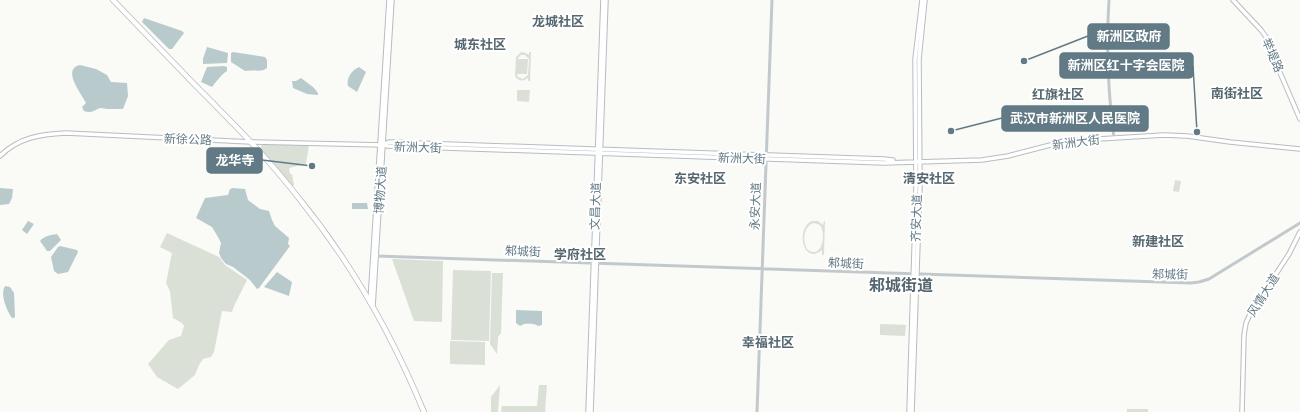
<svg xmlns="http://www.w3.org/2000/svg" width="1300" height="412" viewBox="0 0 1300 412" font-family="Cabin,'Noto Sans SC',sans-serif">
<style>
.green{fill:#dae0d6;fill-rule:evenodd}
.water{fill:#b9cacc}
.lines{fill:none;stroke-linecap:round;stroke-linejoin:round}
.major-casing{stroke:#b6bdc0;stroke-width:5.5}
.highway-casing{stroke:#b6bcbf;stroke-width:6}
.minor{stroke:#c2c9cc;stroke-width:3}
.major{stroke:#fff;stroke-width:3.5}
.highway{stroke:#fff;stroke-width:4.5}
.labels{text-anchor:middle;dominant-baseline:central;stroke-width:4;stroke-linejoin:round;paint-order:stroke}
.street-label{font-size:12px;fill:#627a85;stroke:#fff}
.neighbourhood-label{font-size:13px;font-weight:bold;fill:#55676f;stroke:#fff}
.district-label{font-size:16px;font-weight:bold;fill:#55676f;stroke:#fff}
.leader{fill:none;stroke:#627a85;stroke-width:1.5}
.callout-dot{fill:#627a85;stroke:#fff;stroke-width:1.5}
.callout{fill:#627a85;stroke:#627a85;stroke-width:1.5}
.callout-label{font-size:13px;text-anchor:middle;font-weight:bold;fill:#fff}
</style>
<rect width="100%" height="100%" fill="#fafaf7"/>
<!-- green -->
<path class="green" d="M521,52L526,53L529,55V52H531L530,81H528V78C523,82 518,81 515,76L516,57ZM521,55H525L529,59L528,75L523,79L518,77L517,74H527L528,59H517Z
M517,90H530L529,102L517,101Z
M262,144L309,145L306,164L289,168L290,174H292L294,185L292,187L260,149Z
M1175,180L1181,181L1179,192L1173,191Z
M812,221H818L823,225L824,221H825L824,255H822V250C803,266 795,228 812,221ZM814,223L820,225C827,235 821,261 807,249C802,240 804,225 814,223Z
M167,233L219,257L225,265L247,280L234,306L232,312L222,311L214,352L211,357L203,359L199,365L195,375L178,389L157,377L148,364L169,340L181,336L184,326L182,323L173,318L170,291L166,283L172,253L160,247Z
M392,259L443,261L442,322L414,321Z
M453,270L491,271L489,341L451,340Z
M492,273H503L501,333L498,337L497,354L490,344Z
M880,324L906,325L905,336L880,335Z
M450,341L485,342V365L450,364Z
M500,385L498,412H491V397Z
M539,385H547L545,412H501L502,406H537Z
M1127,409H1148V412H1127Z"/>
<!-- water -->
<path class="water" d="M144,18L182,31L184,33L172,49H169L142,22Z
M207,47L228,53L227,63L203,64V59Z
M233,52L265,57L267,60V68C261,73 254,69 245,71L231,62V53Z
M80,65L96,69L107,75L111,82L127,83L128,96L123,109H108L100,108C95,110 91,114 84,111L82,107L86,103C82,94 61,69 80,65Z
M224,66L227,67V71C222,74 216,82 212,87L201,82L207,67Z
M359,67L366,72L357,92L348,86C346,78 352,70 359,67Z
M301,78L313,87L318,93V95L307,94L293,88L292,81H296Z
M0,188L13,189L12,198L9,204L0,205Z
M233,188L245,189L248,200L260,209L269,211L272,220L275,226L289,238L288,244L290,246L259,288L257,289L250,280L233,267L226,264L221,258L219,253L221,243L218,237L212,227L196,218L205,198L228,195L230,189Z
M352,203H367L368,209H352Z
M28,221L34,224L27,234L22,230Z
M57,234L61,240L50,251H47L40,241C44,236 51,235 57,234Z
M60,246L77,250L78,252L68,272L58,274L54,271L51,257L58,247Z
M277,272L292,282L289,296L264,287Z
M5,286L10,287L14,293L15,316L14,318H12C6,309 0,294 5,286Z
M516,310L542,311V325L538,326C534,323 528,324 524,324L520,326L516,323Z"/>
<g class="lines">
<defs>
<path id="major" d="M1233,0L1261,30L1269,41L1278,68L1300,119
M384,144L389,142L884,159L893,160
M0,156C18,138 40,134 66,133L251,142L383,145L388,146L884,163L982,160L1008,156L1066,141L1164,135L1187,136L1230,142L1300,149
M370,302L389,0
M373,307L392,0
M588,412L603,0
M591,412L606,0
M909,412L916,186L915,59L922,0
M912,412L920,186L919,59L925,0
M1242,412L1244,335L1246,323L1251,312L1289,254L1300,232"/>
<path id="highway" d="M113,0C140,28 168,57 195,85C232,122 269,159 301,201C352,264 393,337 424,412"/>
</defs>
<!-- major casing -->
<use href="#major" class="major-casing"/>
<!-- highway casing -->
<use href="#highway" class="highway-casing"/>
<!-- minor -->
<path class="minor" d="M1109,0C1106,46 1108,92 1114,138
M376,256L1191,283L1199,282L1209,279L1300,223
M757,412L772,0"/>
<!-- major -->
<use href="#major" class="major"/>
<!-- highway -->
<use href="#highway" class="highway"/>
</g>
<g class="labels">
<!-- street labels -->
<g class="street-label">
<text transform="translate(1273 55) rotate(67)">举堤路</text>
<text transform="translate(188 139) rotate(2)">新徐公路</text>
<text transform="translate(1076 142) rotate(-7)">新洲大街</text>
<text transform="translate(418 147) rotate(2)">新洲大街</text>
<text transform="translate(742 158) rotate(2)">新洲大街</text>
<text transform="translate(380 190) rotate(-86)">博物大道</text>
<text transform="translate(595 206) rotate(-88)">文昌大道</text>
<text transform="translate(755 206) rotate(-88)">永安大道</text>
<text transform="translate(916 218) rotate(-88)">齐安大道</text>
<text transform="translate(523 251) rotate(2)">邾城街</text>
<text transform="translate(846 263) rotate(2)">邾城街</text>
<text transform="translate(1170 274) rotate(1)">邾城街</text>
<text transform="translate(1263 295) rotate(-58)">风情大道</text>
</g>
<!-- neighbourhood labels -->
<g class="neighbourhood-label">
<text x="558" y="21">龙城社区</text>
<text x="480" y="44">城东社区</text>
<text x="1237" y="93">南街社区</text>
<text x="1058" y="94">红旗社区</text>
<text x="700" y="178">东安社区</text>
<text x="929" y="178">清安社区</text>
<text x="1158" y="241">新建社区</text>
<text x="580" y="254">学府社区</text>
<text x="768" y="342">幸福社区</text>
</g>
<!-- district labels -->
<g class="district-label">
<text x="901" y="285">邾城街道</text>
</g>
</g>
<!-- callouts -->
<path class="leader" d="M1024 61L1088 36M1197 132L1193 66M951 131L1002 118M312 166L262 160"/>
<g class="callout-dot">
<circle cx="1024" cy="61" r="4"/>
<circle cx="1197" cy="132" r="4"/>
<circle cx="951" cy="131" r="4"/>
<circle cx="312" cy="166" r="4"/>
</g>
<g class="callout">
<rect x="1088" y="24" width="81" height="25" rx="4"/>
<rect x="1060" y="53" width="133" height="25" rx="4"/>
<rect x="1002" y="106" width="146" height="25" rx="4"/>
<rect x="207" y="148" width="55" height="25" rx="4"/>
</g>
<g class="callout-label">
<text x="1129" y="41">新洲区政府</text>
<text x="1126" y="70">新洲区红十字会医院</text>
<text x="1075" y="123">武汉市新洲区人民医院</text>
<text x="235" y="165">龙华寺</text>
</g>
</svg>
